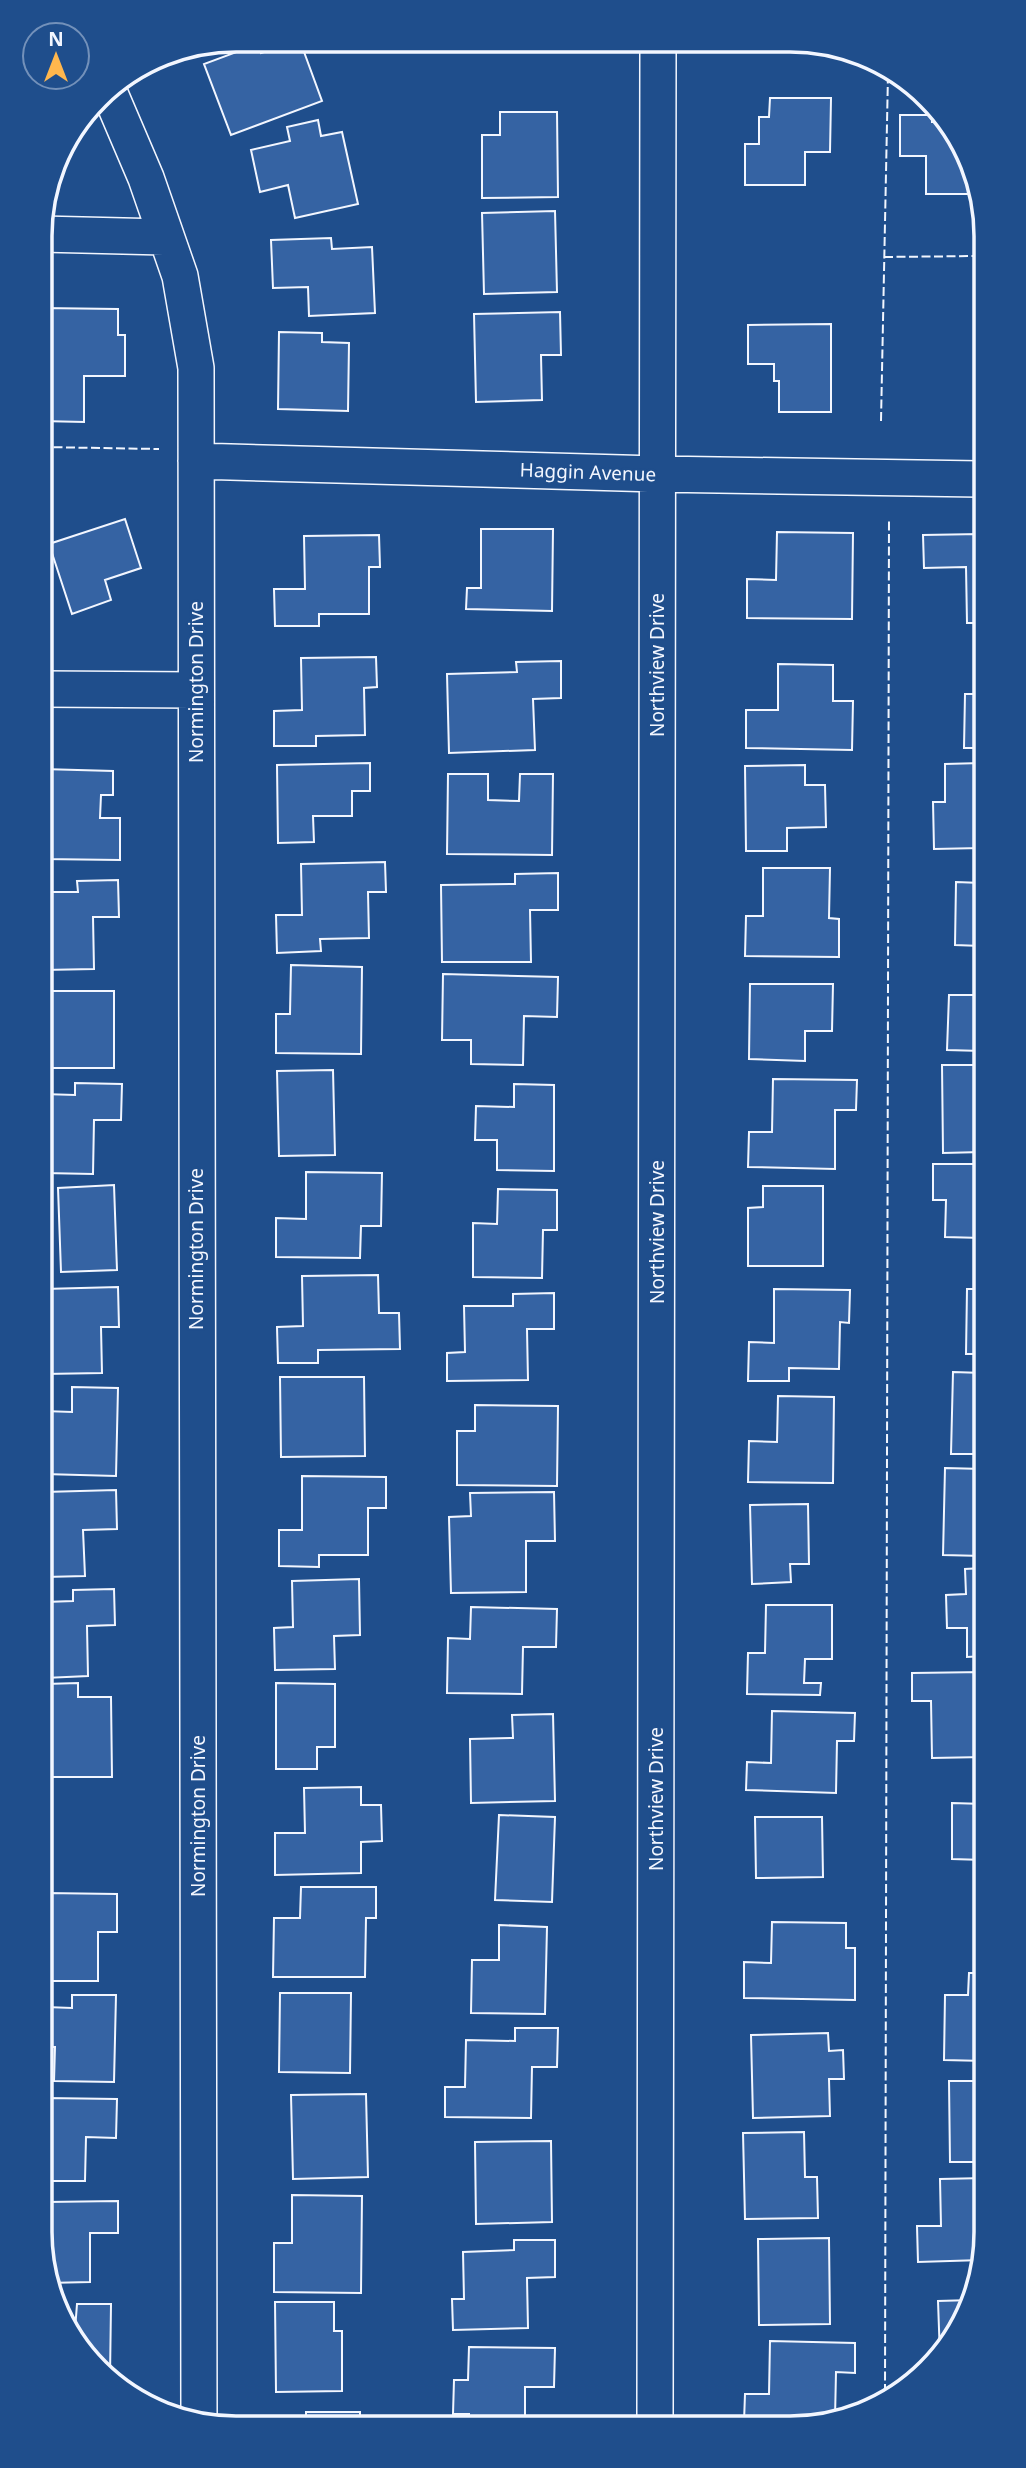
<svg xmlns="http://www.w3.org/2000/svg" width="1026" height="2468" viewBox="0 0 1026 2468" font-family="'Noto Sans',sans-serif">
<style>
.building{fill:#3563a3;stroke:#f2f6ff;stroke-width:2}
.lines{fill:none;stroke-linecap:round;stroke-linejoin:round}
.minor-casing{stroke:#f2f6ff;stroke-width:38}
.minor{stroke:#1f4e8c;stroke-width:35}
.fence{stroke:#f2f6ff;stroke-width:2;stroke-dasharray:9 3.5;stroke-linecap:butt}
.labels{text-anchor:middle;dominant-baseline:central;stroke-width:5;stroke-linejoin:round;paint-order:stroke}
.street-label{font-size:19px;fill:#f2f6ff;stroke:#1f4e8c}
.rim{fill:none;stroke:#f2f6ff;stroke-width:3.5}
</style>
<rect width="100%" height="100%" fill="#1f4e8c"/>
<!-- building -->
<path class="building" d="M300,41L322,101L231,135L204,64L258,44L261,53Z
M770,98H831L830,152H805V185H745V144H759V117H769Z
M500,112H557L558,197L482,198V135H500Z
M900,115H932V122H940L979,186V194H926V156H900Z
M318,120L321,136L342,132L358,204L295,218L288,185L260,192L251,150L290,141L287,127Z
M555,211L557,292L484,294L482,213Z
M331,238L332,249L372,247L375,313L309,316L308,287L273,288L271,240Z
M42,308L118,309V335H125V376H84V422L41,421Z
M560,312L561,355H541L542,400L476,402L474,314Z
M831,324V412H779V381H774V364H748V325Z
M279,332L322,333V342L349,343L348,411L278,409Z
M125,519L141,568L105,580L111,600L72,614L49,544Z
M481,529H553L552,611L466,609L467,588H481Z
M777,532L853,533L852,619L747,618V579L776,580Z
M980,534V623H967L966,567L924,568L923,535Z
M379,535L380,567H369V614H319V626H275L274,589H305L304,536Z
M376,657L377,687L364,688L365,735L316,736V746H274V711L302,710L301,658Z
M561,661V698L533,699L535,750L449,753L447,674L517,672L516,662Z
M778,664L833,665V701H853L852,750L746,748V710H778Z
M965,694H981V748H964Z
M370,763V791H352V816H313L314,842L278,843L277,765Z
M981,763V848L934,849L933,802H945V764Z
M805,765V785H825L826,827L787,828V851H746L745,766Z
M42,769L113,771V795H101L100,818H120V860L43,859Z
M448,774H488V800L519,801L520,774H553L552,855L447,854Z
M385,862L386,892H368L369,938L320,939L321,951L277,953L276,915H302L301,864Z
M763,868H830L829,918L839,919V957L745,956L746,916H763Z
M558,873V910H530L531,962H442L441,885L515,884V874Z
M118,880L119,917H93L94,969L43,970V892H78L77,881Z
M956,882L981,883V946L955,945Z
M291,965L362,967L361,1054L276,1053V1014H290Z
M980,967L982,1051L947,1050L949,995H979Z
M443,974L558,977L557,1017L524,1016L523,1065L471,1064V1040H442Z
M750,984H833L832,1031H805V1061L749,1059Z
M43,991H114V1068H43Z
M942,1065H982V1152L943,1153Z
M333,1070L335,1155L279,1156L277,1071Z
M773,1079L857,1080L856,1110H835V1169L748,1167L749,1132H772Z
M75,1083L122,1084L121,1120H94L93,1174L44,1173L43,1094L75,1095Z
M514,1084L554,1085V1171L497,1170V1140H475L476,1106L514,1107Z
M933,1164H982V1238L945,1237L946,1200H933Z
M306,1172L382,1173L381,1226H361L360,1258L276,1257V1218L306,1219Z
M114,1185L117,1270L61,1272L58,1188Z
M763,1186H823V1266H748V1208L763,1207Z
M498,1189L557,1190V1230H543L542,1278L473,1277V1223L497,1224Z
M378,1275L379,1313H399L400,1349L318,1350V1363H278L277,1327L303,1326L302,1276Z
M118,1287L119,1327H101L102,1373L44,1374V1289Z
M774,1289L850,1290L849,1323L840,1322L839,1369L789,1368V1381H748L749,1342L774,1343Z
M967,1289H982L983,1354H966Z
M554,1293V1329H527L528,1380L447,1381V1353L465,1352L464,1306H513V1294Z
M953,1372L983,1373V1454H951Z
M280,1377H364L365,1456L281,1457Z
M72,1387L118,1388L116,1476L44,1474V1411L72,1412Z
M778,1396L834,1397L833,1483L748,1482L749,1441L777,1442Z
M475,1405L558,1406L557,1486L457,1485V1431H475Z
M945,1468L983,1469V1556L943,1555Z
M302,1476L386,1477V1508H368V1555H319V1567L279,1566V1530H302Z
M116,1490L117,1529L83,1530L85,1576L45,1577L44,1492Z
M554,1492L555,1541H526V1592L451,1593L449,1517L471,1516L470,1493Z
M808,1504L809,1564H790L791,1582L752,1584L750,1505Z
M983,1568L984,1656L967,1657V1628H947L946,1595L966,1594L965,1569Z
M359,1579L360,1635L334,1636L335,1669L275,1670L274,1628L293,1627L292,1581Z
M114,1589L115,1625L87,1626L88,1676L45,1678V1602L73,1601V1590Z
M766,1605H832V1659H805L804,1683H821L820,1695L747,1694L748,1653H765Z
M471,1607L557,1609L556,1647H523L522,1694L447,1693L448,1638L470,1639Z
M984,1672V1757L932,1758L931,1701H912V1673Z
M78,1683V1697H111L112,1777H45V1684Z
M276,1683L335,1684V1747H317V1769H276Z
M772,1711L855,1713L854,1741H837L836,1793L746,1790L747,1762L771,1763Z
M553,1714L555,1801L471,1803L470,1739L513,1738L512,1715Z
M361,1787V1805H381L382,1841L361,1842V1873L275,1875V1833H305L304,1788Z
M952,1803L984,1804V1860L952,1859Z
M499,1815L555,1817L552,1902L495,1900Z
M755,1817H822L823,1877L756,1878Z
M981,1874H984V1959H980Z
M301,1887H376V1918H366L365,1977H273L274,1918H300Z
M46,1893L117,1894V1932H98V1981H46Z
M772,1922L846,1923V1948H855V2000L744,1998V1962L771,1963Z
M499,1925L547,1927L545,2014L471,2013L472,1960H499Z
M969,1973H985V2061L944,2060L945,1995H968Z
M280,1993H351L350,2073L279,2072Z
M72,1995H116L114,2082L54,2081L55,2047H46V2007L72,2008Z
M515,2028H558L557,2067H532L531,2118L445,2117V2087H465L466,2040L515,2041Z
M828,2033L829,2051L843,2050L844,2079H829L830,2116L753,2118L751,2035Z
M949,2081H985V2162H950Z
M366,2094L368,2177L293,2179L291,2095Z
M46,2098L117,2099L116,2138L86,2137L85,2181H47Z
M804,2132L805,2177H817L818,2218L745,2219L743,2133Z
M551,2141L552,2222L476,2224L475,2142Z
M985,2178V2244L982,2260L918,2262L917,2226H941L940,2179Z
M292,2195L362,2196L361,2293L274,2292V2243H292Z
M118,2201V2233H90V2282L47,2283V2202Z
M829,2238L830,2324L759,2325L758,2239Z
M514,2240H555V2277L527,2278L528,2328L453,2330L452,2299H464L463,2252L514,2250Z
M972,2300L971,2306L940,2357L938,2301Z
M275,2302H334V2331H342V2391L276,2392Z
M77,2304H111L110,2377L98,2370L75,2330Z
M770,2341L855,2343V2373L836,2372L835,2419L785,2418V2421L744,2422L745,2394H769Z
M469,2347L555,2348L554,2387H525V2423H469V2414H453L454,2380H468Z
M306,2412H360V2423L306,2424Z"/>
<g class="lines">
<defs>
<path id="minor" d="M108,89L146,178L180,276L196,368L199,2424
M41,234L164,237
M196,461L657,474L980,479
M42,689L195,690
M655,2422L658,43"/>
</defs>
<!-- minor casing -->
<use href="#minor" class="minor-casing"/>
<!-- minor -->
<use href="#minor" class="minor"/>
<!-- fence -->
<path class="fence" d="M884,257L979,256
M881,421L888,74
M41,447L159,449
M885,2393L889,520"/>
</g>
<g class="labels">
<!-- street labels -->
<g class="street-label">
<text transform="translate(588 472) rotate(2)">Haggin Avenue</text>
<text transform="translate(657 665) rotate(-90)">Northview Drive</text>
<text transform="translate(196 682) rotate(-90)">Normington Drive</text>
<text transform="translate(657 1232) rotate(-90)">Northview Drive</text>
<text transform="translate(196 1249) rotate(-90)">Normington Drive</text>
<text transform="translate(656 1799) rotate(-90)">Northview Drive</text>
<text transform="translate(198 1816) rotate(-90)">Normington Drive</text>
</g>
</g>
<!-- crop -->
<path d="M0 0H1026V2468H0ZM236 52H790A184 184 0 0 1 974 236V2232A184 184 0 0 1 790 2416H236A184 184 0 0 1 52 2232V236A184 184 0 0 1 236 52Z" fill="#1f4e8c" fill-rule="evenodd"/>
<path class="rim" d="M236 52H790A184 184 0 0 1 974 236V2232A184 184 0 0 1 790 2416H236A184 184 0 0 1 52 2232V236A184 184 0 0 1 236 52Z"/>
<!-- north arrow -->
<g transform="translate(56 56)"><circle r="33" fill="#1f4e8c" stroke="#7391ba" stroke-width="2"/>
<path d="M0-5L12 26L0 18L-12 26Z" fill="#ffb74d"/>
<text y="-10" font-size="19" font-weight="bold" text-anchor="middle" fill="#f2f6ff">N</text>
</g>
</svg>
